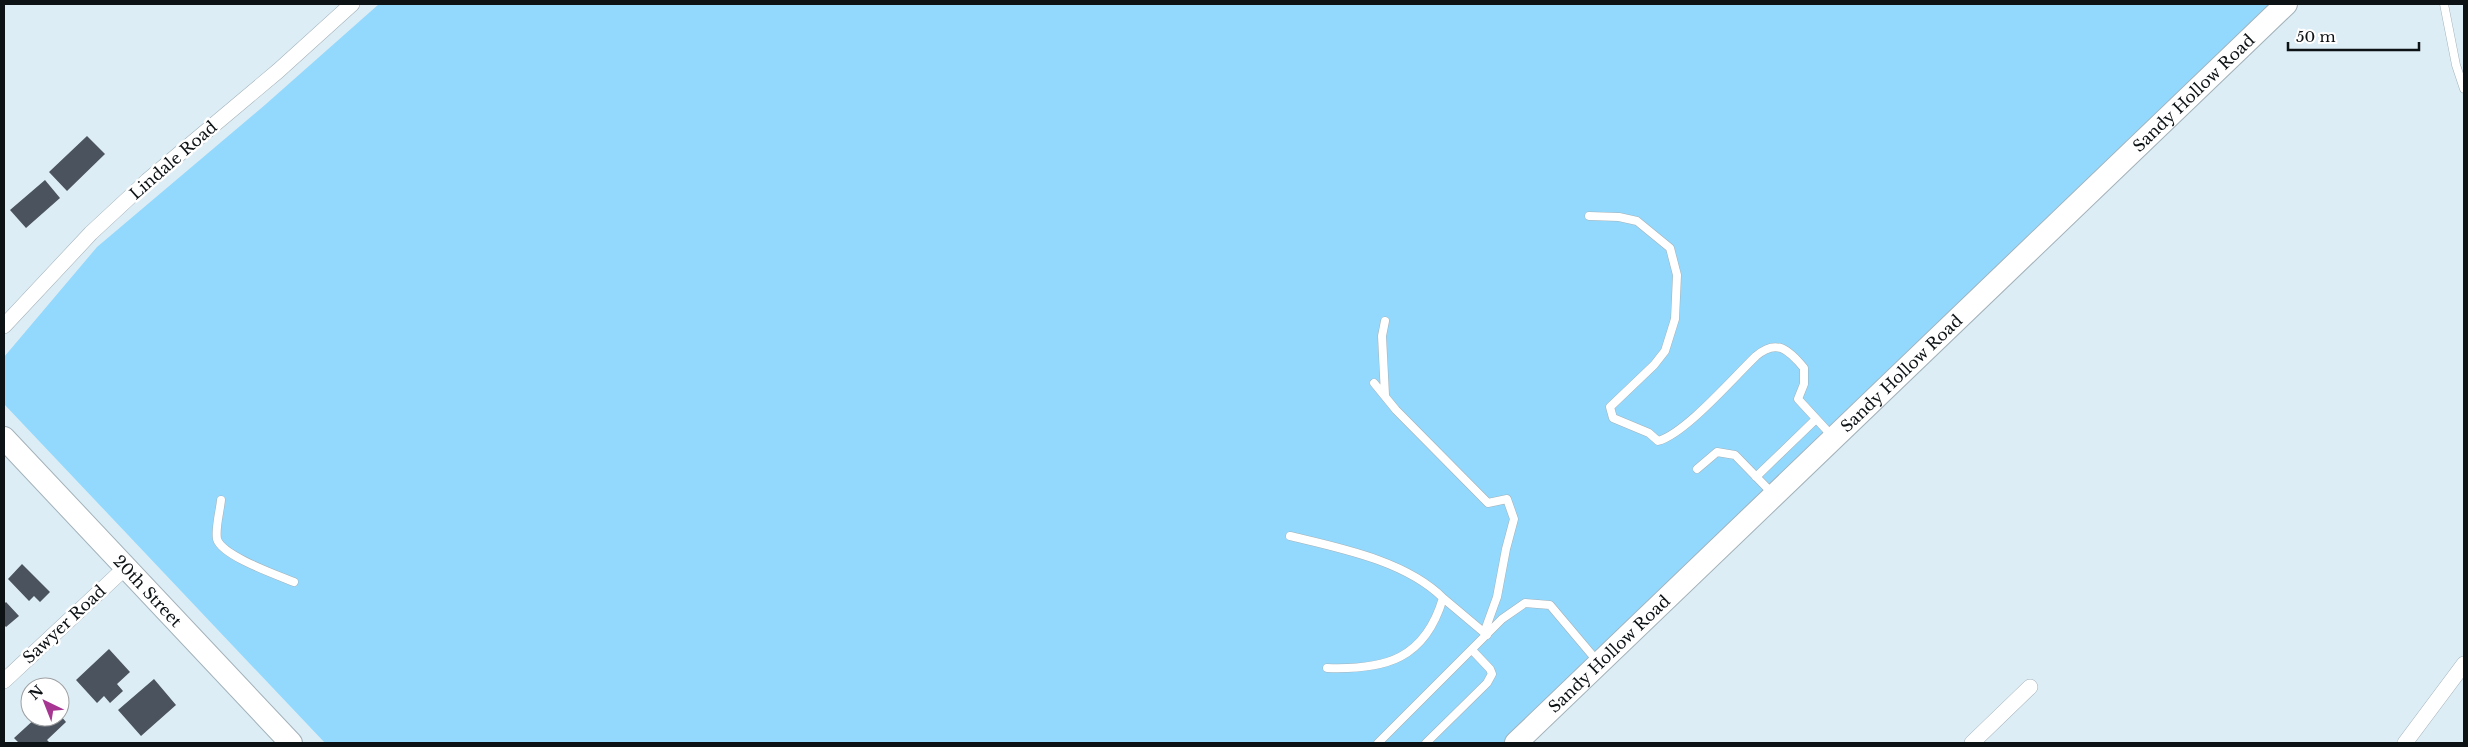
<svg xmlns="http://www.w3.org/2000/svg" width="2468" height="747" viewBox="0 0 2468 747" font-family="'Libre Baskerville',serif">
<style>
.green{fill:#93d9fd}
.building{fill:#4a535e}
.lines{fill:none;stroke-linecap:round;stroke-linejoin:round}
.lane-casing{stroke:#a3b2ba;stroke-width:9}
.street-casing{stroke:#a3b2ba;stroke-width:16}
.secondary-casing{stroke:#a3b2ba;stroke-width:24}
.lane{stroke:#fff;stroke-width:8}
.street{stroke:#fff;stroke-width:15}
.secondary{stroke:#fff;stroke-width:22}
.labels{text-anchor:middle;dominant-baseline:central;stroke-width:5;stroke-linejoin:round;paint-order:stroke}
.street-label{font-size:16px;fill:#0d1215;stroke:#fff}
</style>
<rect width="100%" height="100%" fill="#ddedf6"/>
<!-- green -->
<path class="green" d="M379,4H2271L1509,743H325L4,404V357L97,247L266,104Z"/>
<!-- building -->
<path class="building" d="M87,136L105,154L67,191L49,172Z
M45,180L60,198L26,228L10,210Z
M22,564L50,592L40,602L34,596L29,601L8,579Z
M6,602L19,616L6,627L4,625V604Z
M109,649L130,672L117,684L123,691L110,703L104,696L97,703L76,680Z
M154,679L176,705L141,736L118,710Z
M60,715L66,722L47,740L50,743H19L14,738L37,717Z"/>
<g class="lines">
<defs>
<path id="lane" d="M2444,4L2456,65L2464,89
M1589,216L1619,217L1637,221L1670,248L1677,275L1675,319L1665,351L1654,365L1610,407L1613,418L1649,433L1658,441C1685,434 1734,377 1756,356C1777,338 1789,350 1804,368V384L1798,399L1833,437
M1374,383L1396,410L1488,503L1507,499L1514,519L1506,549L1497,597L1484,633
M1385,395L1382,336L1385,321
M1697,469L1717,452L1735,455L1772,493
M1756,477L1816,419
M221,500C220,511 215,528 217,539C222,556 277,575 294,582
M1290,536C1340,548 1406,561 1443,598C1425,659 1386,670 1327,668
M1443,598L1487,635
M1378,743L1502,619L1525,603L1550,605L1598,662
M1426,743L1487,683L1492,674L1490,669L1472,650"/>
<path id="street" d="M4,326L91,233L147,181L278,71L352,4
M4,681L125,568
M1972,743L2030,687
M2405,743L2464,664"/>
<g id="secondary">
<path id="s1" d="M4,438L291,743"/>
<path id="s2" d="M1516,743L2286,4"/>
</g>
</defs>
<!-- lane casing -->
<use href="#lane" class="lane-casing"/>
<!-- street casing -->
<use href="#street" class="street-casing"/>
<!-- secondary casing -->
<use href="#secondary" class="secondary-casing"/>
<!-- lane -->
<use href="#lane" class="lane"/>
<!-- street -->
<use href="#street" class="street"/>
<!-- secondary -->
<use href="#secondary" class="secondary"/>
</g>
<g class="labels">
<!-- street labels -->
<g class="street-label">
<text stroke="none"><textPath href="#s2" startOffset="939">Sandy Hollow Road</textPath></text>
<text transform="translate(173 160) rotate(-41)">Lindale Road</text>
<text stroke="none"><textPath href="#s2" startOffset="534">Sandy Hollow Road</textPath></text>
<text stroke="none"><textPath href="#s1" startOffset="210">20th Street</textPath></text>
<text transform="translate(64 624) rotate(-43)">Sawyer Road</text>
<text stroke="none"><textPath href="#s2" startOffset="129">Sandy Hollow Road</textPath></text>
</g>
</g>
<!-- border -->
<rect width="2468" height="747" fill="none" stroke="#0d1215" stroke-width="10"/>
<!-- north arrow -->
<g transform="translate(45 702) rotate(317)"><circle r="24" fill="#ffffff" stroke="#9ea0a1"/>
<path d="M0-4L9 19L0 12L-9 19Z" fill="#a73692"/>
<text y="-8" font-size="14" font-weight="bold" text-anchor="middle" fill="#0d1215">N</text>
</g>
<!-- scale -->
<path d="M2288 42v8h131v-8" fill="none" stroke="#0d1215" stroke-width="2.5"/>
<text x="2296" y="42" font-size="15" fill="#0d1215" stroke="#ffffff" stroke-width="4" paint-order="stroke">50 m</text>
</svg>
